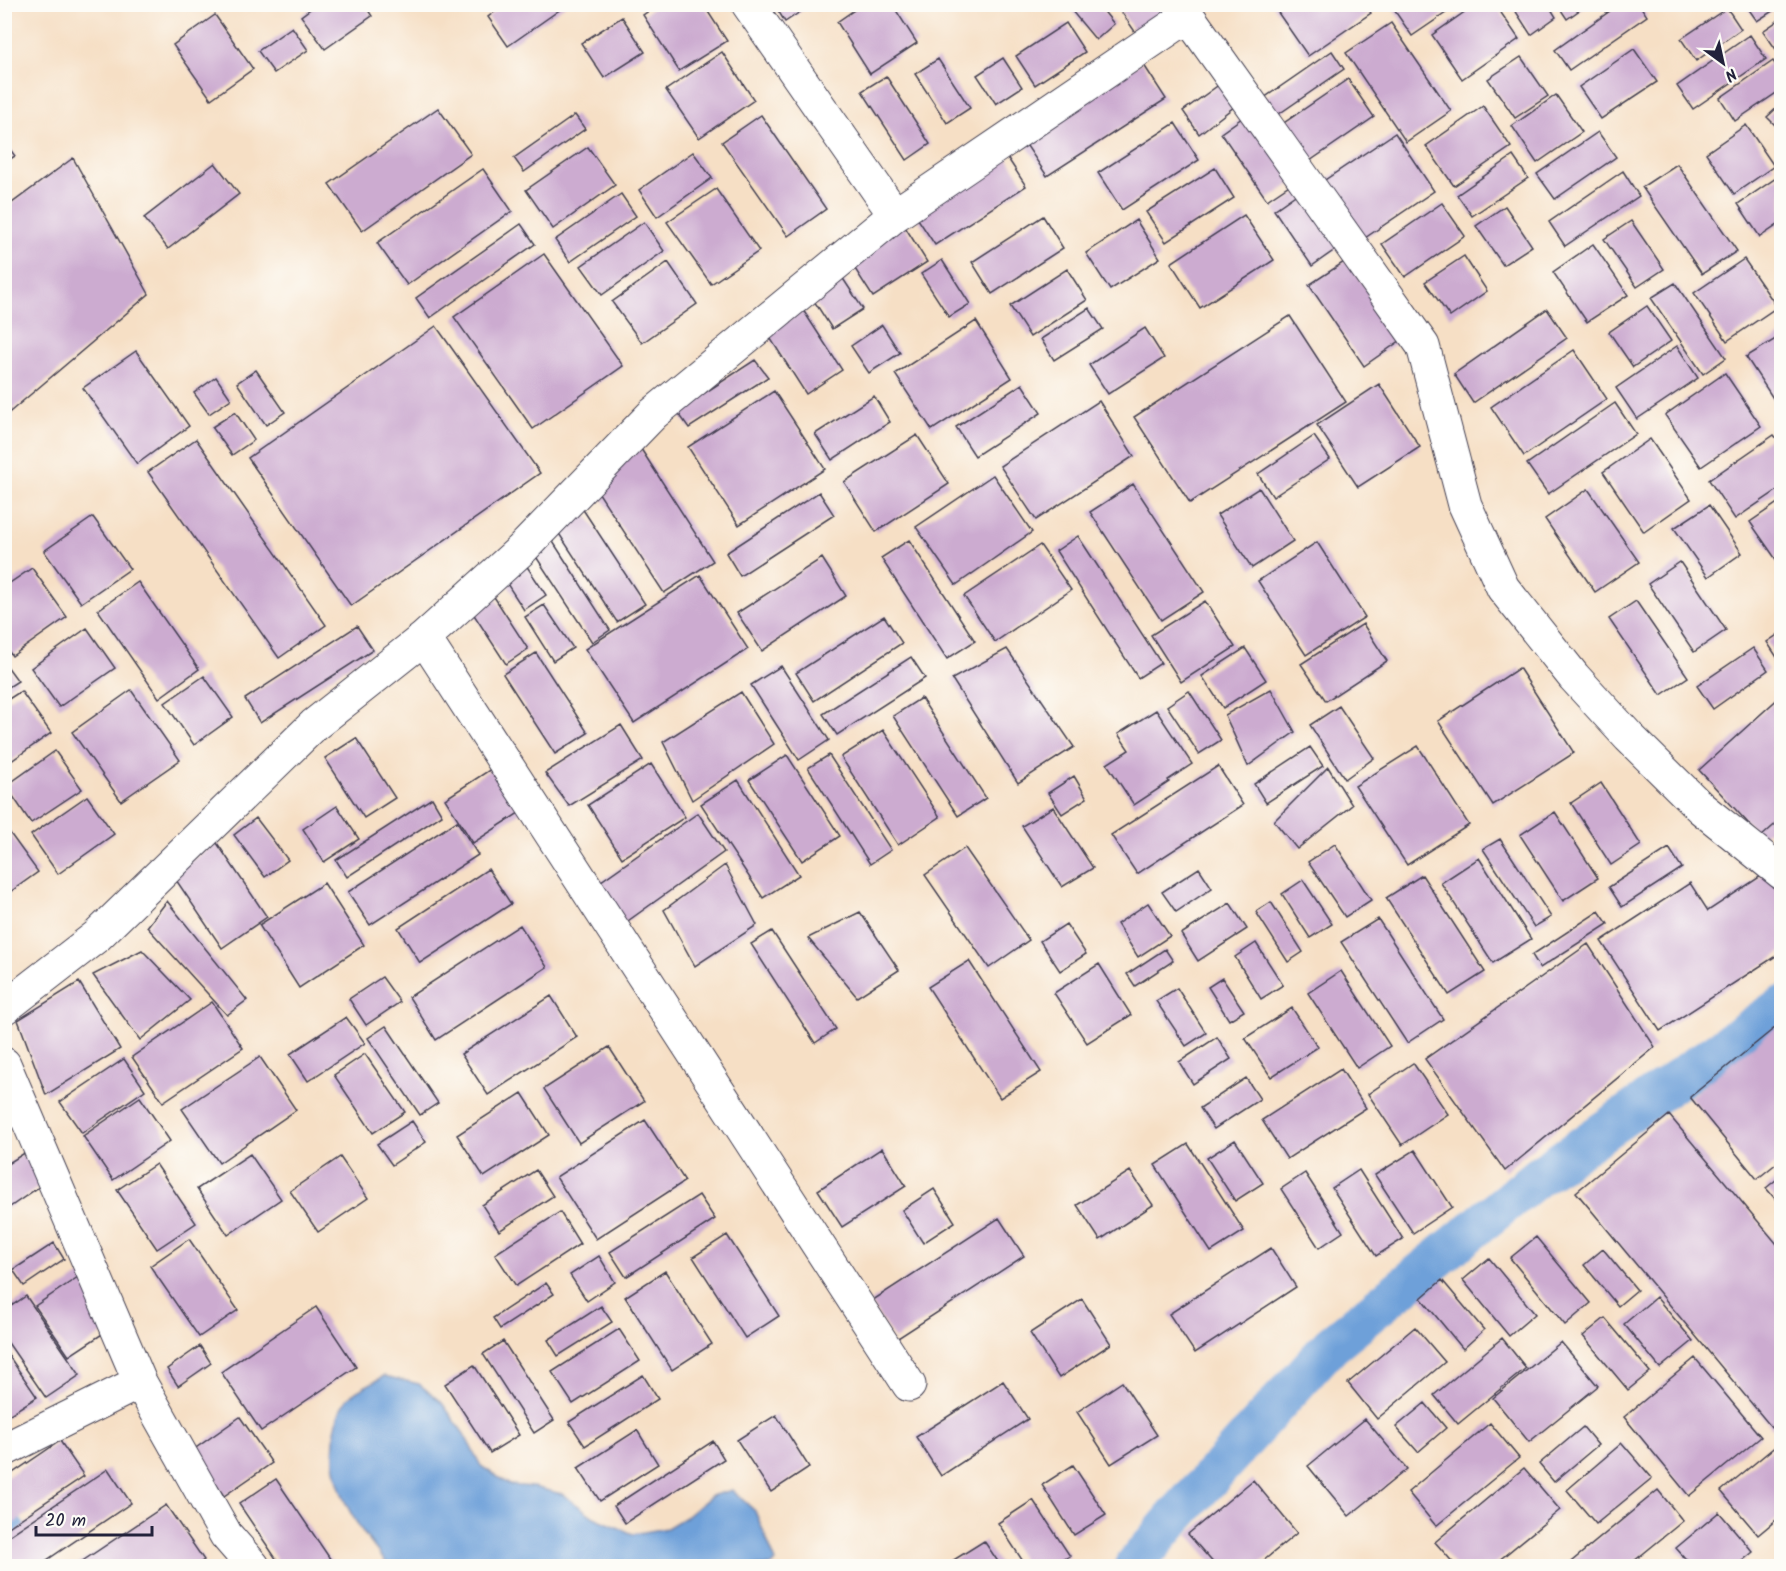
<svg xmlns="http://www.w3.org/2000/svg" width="1786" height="1571" viewBox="0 0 1786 1571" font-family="Kalam,sans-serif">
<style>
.water{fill:#6ea0d9;stroke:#48618a;stroke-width:1.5}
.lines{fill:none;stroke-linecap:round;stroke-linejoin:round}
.canal{stroke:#6ea0d9;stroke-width:40}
.building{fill:#ccabd0}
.minor-casing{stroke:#423e50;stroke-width:35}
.minor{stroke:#fff;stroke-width:33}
</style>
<rect width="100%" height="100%" fill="#fdfcf7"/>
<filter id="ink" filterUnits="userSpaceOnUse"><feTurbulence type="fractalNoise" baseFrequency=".0167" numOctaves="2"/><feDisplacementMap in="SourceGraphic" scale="12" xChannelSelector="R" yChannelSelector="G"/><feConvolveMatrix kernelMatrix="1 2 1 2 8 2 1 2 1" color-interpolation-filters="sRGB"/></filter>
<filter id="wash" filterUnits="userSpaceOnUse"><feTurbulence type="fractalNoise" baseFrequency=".008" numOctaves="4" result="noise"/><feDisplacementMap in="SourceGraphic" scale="24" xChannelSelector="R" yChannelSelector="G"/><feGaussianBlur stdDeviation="1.35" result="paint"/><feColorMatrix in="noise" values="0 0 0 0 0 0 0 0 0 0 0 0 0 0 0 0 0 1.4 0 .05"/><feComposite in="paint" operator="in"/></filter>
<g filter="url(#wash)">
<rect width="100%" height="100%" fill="#f6dfc5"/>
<!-- water -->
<path class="water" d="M384,1376L419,1384L442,1403L464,1434L481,1466L510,1485L533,1487L562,1494L594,1517L633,1534L667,1528L687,1516L711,1496L732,1490L755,1511L776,1562L770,1566H389C356,1525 326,1487 335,1431C337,1420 340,1405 349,1397C358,1389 373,1383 384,1376Z"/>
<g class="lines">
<!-- canal -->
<path class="canal" d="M4,1530L29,1566
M1134,1566L1174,1518L1331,1345L1538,1177L1782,1006"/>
</g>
<g id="blocks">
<!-- building -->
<path class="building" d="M317,4H364L372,16L325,49L301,16Z
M505,4H568L508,46L488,17Z
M659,4H703L727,41L679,71L643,15Z
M774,4H812L785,22Z
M863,4H892L917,43L870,74L837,22Z
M1066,4H1098L1114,24L1096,40Z
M1116,4H1158L1168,20L1140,39Z
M1272,4H1365L1371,13L1308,56Z
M1390,4H1459L1412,36Z
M1476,4H1495L1519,39L1462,79L1432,35Z
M1511,4H1548L1556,17L1531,35Z
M1557,4H1588L1567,19Z
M1620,4H1639L1647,16L1569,70L1555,50Z
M1745,4H1782V5L1757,21Z
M1727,8L1741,29L1696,61L1681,39Z
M215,15L253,69L211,99L173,45Z
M622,17L645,52L604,78L581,43Z
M1782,18V58L1763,31Z
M1066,23L1085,52L1035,85L1016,56Z
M1391,23L1451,111L1406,142L1346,53Z
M292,27L308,50L274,73L258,51Z
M1750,35L1766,59L1693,109L1677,86Z
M1634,49L1657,82L1601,119L1579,87Z
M1332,51L1344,69L1273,118L1261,100Z
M722,52L754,100L699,138L666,90Z
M1521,57L1548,96L1515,118L1488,79Z
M1003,58L1022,87L996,104L977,75Z
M938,59L970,108L947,123L915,74Z
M1773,61L1782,74V89L1735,121L1720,98Z
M1142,62L1166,99L1047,176L1023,140Z
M886,76L930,144L907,160L862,91Z
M1348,79L1374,117L1304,165L1278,127Z
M1220,84L1235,106L1199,134L1183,111Z
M1556,95L1582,132L1537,163L1512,126Z
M1782,103V132L1767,117Z
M1483,106L1511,147L1454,186L1426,146Z
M438,108L471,154L362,231L329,184Z
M1249,113L1295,181L1267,200L1221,133Z
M575,115L585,129L524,172L514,158Z
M761,115L826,209L788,236L722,142Z
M1175,123L1199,160L1122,210L1098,173Z
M1746,125L1774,166L1734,194L1706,153Z
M1598,132L1616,157L1555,199L1537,174Z
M1395,133L1434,191L1356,244L1316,186Z
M4,141L15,156L4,163Z
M588,147L615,185L553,229L526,190Z
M693,152L712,178L657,217L639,190Z
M1005,154L1026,186L935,245L914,213Z
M1513,156L1528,178L1472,216L1457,195Z
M73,158L149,294L4,417V209Z
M215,163L239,194L168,249L144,218Z
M1677,164L1737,251L1702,274L1642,187Z
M1215,168L1234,198L1166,242L1146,212Z
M483,169L512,211L407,285L377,243Z
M1623,171L1639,196L1565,246L1549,222Z
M1782,174V222L1760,237L1738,204Z
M716,189L759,251L711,284L667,222Z
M1301,191L1339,247L1312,266L1274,210Z
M621,194L636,216L570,262L555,240Z
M1442,203L1465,236L1405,277L1382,244Z
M1505,206L1532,246L1503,265L1476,226Z
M1244,215L1274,260L1200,308L1171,263Z
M1043,216L1063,248L992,294L972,262Z
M1136,220L1160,258L1110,290L1086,253Z
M1631,221L1664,269L1637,287L1604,239Z
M644,222L664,251L602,295L581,266Z
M902,222L927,262L873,297L848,258Z
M521,224L535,244L430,318L416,298Z
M1593,244L1628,295L1587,322L1553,272Z
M544,254L623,366L533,429L454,317Z
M1464,256L1487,291L1450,317L1425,282Z
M1744,259L1777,307L1727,341L1694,293Z
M942,260L970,304L949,317L921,274Z
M1347,260L1401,340L1364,366L1309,285Z
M668,262L697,304L642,343L612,302Z
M1067,269L1087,300L1030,337L1010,306Z
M840,274L863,309L832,329L809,293Z
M1675,283L1726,358L1703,374L1651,298Z
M1647,306L1671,341L1633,367L1609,332Z
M1089,308L1103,329L1054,360L1041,339Z
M1547,309L1567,338L1473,403L1454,374Z
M803,310L842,370L806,394L767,333Z
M1290,316L1346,402L1190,503L1134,417Z
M976,321L1012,378L932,430L895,374Z
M882,325L900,353L869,373L851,346Z
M436,326L540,473L351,606L248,458Z
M1145,328L1164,358L1108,394L1089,365Z
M1782,335V412L1746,357Z
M1677,346L1698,378L1637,419L1616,388Z
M1574,350L1607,399L1524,456L1491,407Z
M136,351L189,426L137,464L83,388Z
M755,360L768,377L689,428L677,411Z
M256,370L285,412L266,425L237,383Z
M1725,373L1761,426L1701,467L1665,415Z
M216,377L231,399L209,414L194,393Z
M1022,384L1041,413L975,456L956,427Z
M1379,384L1420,447L1358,487L1317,425Z
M774,391L825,469L739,525L688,447Z
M874,396L890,422L832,460L815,434Z
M1099,401L1134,456L1036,520L1000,466Z
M1615,403L1636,434L1548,494L1527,464Z
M235,412L254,440L232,455L212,427Z
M917,435L949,484L876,532L844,482Z
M1774,435L1782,445V487L1735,519L1709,480Z
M1314,436L1330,459L1273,497L1258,474Z
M196,439L326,625L279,658L148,472Z
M1650,439L1691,499L1644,532L1603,472Z
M641,449L713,561L664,593L591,481Z
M993,475L1032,532L956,585L916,527Z
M1133,484L1204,592L1161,620L1090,512Z
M1259,488L1293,541L1252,568L1217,515Z
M1588,489L1639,562L1595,592L1545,519Z
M819,492L834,515L740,576L726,553Z
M1782,500V568L1750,522Z
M1709,505L1742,553L1708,577L1674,528Z
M582,508L645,604L617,622L554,526Z
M93,517L130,569L81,603L44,551Z
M548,534L610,630L592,642L529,546Z
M1078,536L1161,663L1138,678L1056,551Z
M909,540L975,641L947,659L881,558Z
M1317,542L1365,617L1306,655L1258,581Z
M1040,545L1071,590L995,642L964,596Z
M822,558L846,596L762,651L737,613Z
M522,559L546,595L524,610L500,573Z
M1680,562L1726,630L1694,652L1648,584Z
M32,568L67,617L12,656L4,645V587Z
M700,575L748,649L634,723L585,649Z
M138,582L199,669L159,698L98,610Z
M489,589L528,649L506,664L467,604Z
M1205,601L1235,647L1181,682L1151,635Z
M1636,601L1688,677L1661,695L1609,619Z
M544,605L573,648L553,661L525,617Z
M884,616L902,643L814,701L796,673Z
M1363,624L1387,661L1326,701L1301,664Z
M357,626L373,650L260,723L245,699Z
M87,628L115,668L59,707L31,668Z
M1782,632V665L1767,642Z
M1245,648L1266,680L1223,708L1202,676Z
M1753,648L1768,670L1713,709L1697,686Z
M1007,649L1074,747L1018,783L952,679Z
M536,653L588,733L555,754L503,674Z
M911,657L925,678L837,735L823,714Z
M4,662L18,681L4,690Z
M781,666L829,740L799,760L751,685Z
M1519,668L1574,753L1493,805L1438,721Z
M204,676L233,717L194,745L165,703Z
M1271,689L1295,732L1248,766L1225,715Z
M131,690L180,760L121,801L72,732Z
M21,691L51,733L4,766V702Z
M1189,691L1221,740L1199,754L1167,706Z
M741,692L774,744L692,800L663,742Z
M1782,695V818L1761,837L1699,770Z
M921,698L986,798L958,816L893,716Z
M1339,706L1374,758L1345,779L1310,725Z
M1156,710L1192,764L1168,780L1169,782L1134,805L1107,764L1129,750L1118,734Z
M621,725L643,760L569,806L545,773Z
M883,730L940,817L898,845L841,757Z
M356,738L395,798L364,818L325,758Z
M1418,746L1469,825L1407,865L1355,786Z
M1310,747L1323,766L1266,803L1254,784Z
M55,751L82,789L31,823L6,786Z
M787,755L840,836L802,861L749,780Z
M829,755L891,850L870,864L808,768Z
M651,764L685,817L622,858L588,805Z
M1218,766L1243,805L1137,874L1111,835Z
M494,767L522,811L473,843L445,799Z
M1328,767L1352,805L1297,849L1274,821Z
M1074,776L1087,798L1062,814L1048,793Z
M738,780L799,875L763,898L701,804Z
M1601,783L1641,845L1611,865L1571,803Z
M87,796L114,834L58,874L31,835Z
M432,798L442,815L347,877L336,860Z
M337,806L359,839L324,862L303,829Z
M1053,807L1093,868L1062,887L1022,826Z
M1555,812L1598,878L1563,901L1520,835Z
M698,813L724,852L625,923L597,884Z
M256,818L288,860L265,877L234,835Z
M457,821L478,855L370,925L348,892Z
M4,825L38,872L10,892L4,885Z
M1500,839L1551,917L1534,927L1483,849Z
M217,843L267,917L222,948L172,874Z
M1335,844L1371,900L1345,917L1308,862Z
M965,848L1029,940L989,968L925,875Z
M1669,848L1682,868L1622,907L1609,887Z
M1479,858L1531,939L1493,963L1441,883Z
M725,865L757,925L695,966L664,910Z
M1199,868L1212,888L1176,912L1162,892Z
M488,869L511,904L420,963L398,928Z
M1767,872L1782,895V952L1660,1031L1601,941L1690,883L1708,911Z
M1422,875L1485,972L1449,995L1386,898Z
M1303,880L1332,924L1310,938L1282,894Z
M324,883L364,945L299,988L259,925Z
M167,901L247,1000L227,1015L147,927Z
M1271,902L1303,952L1288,962L1256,912Z
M1148,903L1170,936L1138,957L1117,924Z
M1230,903L1247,929L1198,961L1181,934Z
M1599,911L1608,924L1540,968L1532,955Z
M860,912L899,970L857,997L808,938Z
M1378,919L1443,1019L1407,1043L1341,942Z
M1066,924L1086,954L1060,971L1040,941Z
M520,925L547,967L436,1040L409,997Z
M772,931L836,1029L815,1043L751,944Z
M1256,943L1283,985L1261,999L1235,957Z
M1588,944L1655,1047L1505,1171L1425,1059Z
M1165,949L1173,961L1135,986L1127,974Z
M142,950L190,1000L140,1040L93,975Z
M969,961L1041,1072L1000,1098L928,987Z
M1099,964L1131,1015L1087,1043L1054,993Z
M1341,971L1390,1046L1357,1068L1308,993Z
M382,977L400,1002L366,1025L349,999Z
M1222,978L1244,1011L1229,1020L1208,987Z
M79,982L120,1049L46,1095L18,1020Z
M1177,988L1206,1033L1186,1046L1156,1001Z
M551,996L577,1037L488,1095L461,1054Z
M212,1002L243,1048L163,1102L132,1057Z
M1292,1008L1318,1047L1271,1077L1245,1038Z
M346,1017L365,1043L308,1081L290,1054Z
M1782,1022V1159L1757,1179L1690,1097Z
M386,1026L438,1103L420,1115L368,1038Z
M1217,1037L1231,1059L1193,1084L1179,1062Z
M609,1047L644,1101L579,1143L544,1089Z
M365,1054L405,1112L373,1133L334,1075Z
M260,1057L296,1110L219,1163L182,1109Z
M124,1059L145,1090L82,1133L60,1102Z
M1413,1063L1448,1114L1402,1145L1368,1094Z
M1341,1069L1366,1108L1287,1159L1262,1120Z
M1246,1078L1260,1099L1214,1129L1200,1108Z
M522,1093L549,1135L484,1177L457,1135Z
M140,1097L170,1141L113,1180L83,1136Z
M1669,1115L1782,1250V1420L1772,1428L1576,1192Z
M645,1120L685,1181L596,1239L556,1177Z
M412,1121L426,1142L392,1165L377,1144Z
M1235,1140L1263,1183L1235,1201L1207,1158Z
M1188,1144L1244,1231L1211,1252L1155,1165Z
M882,1148L906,1186L842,1227L818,1190Z
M1415,1150L1452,1207L1413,1233L1375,1175Z
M26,1152L46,1182L7,1209L4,1206V1166Z
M250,1154L281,1199L228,1235L197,1189Z
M340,1157L368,1198L318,1232L290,1191Z
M156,1164L196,1223L157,1249L117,1190Z
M536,1170L553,1196L499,1231L482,1205Z
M1359,1170L1403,1239L1376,1256L1332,1188Z
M1130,1171L1153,1205L1100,1240L1077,1205Z
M1305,1173L1343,1232L1319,1248L1281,1189Z
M1782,1175V1207L1766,1188Z
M934,1189L955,1222L923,1243L902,1210Z
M699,1195L715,1219L626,1277L610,1252Z
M560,1212L580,1244L516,1286L495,1254Z
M999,1218L1024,1256L895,1340L870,1302Z
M727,1235L779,1316L745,1338L693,1257Z
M1536,1237L1591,1303L1565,1325L1510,1258Z
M189,1239L238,1310L199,1337L150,1266Z
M54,1243L64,1259L24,1286L13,1270Z
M1271,1248L1296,1287L1195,1353L1169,1314Z
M1603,1249L1637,1290L1618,1306L1584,1265Z
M599,1256L615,1282L587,1301L570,1275Z
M1489,1258L1535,1314L1509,1336L1463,1280Z
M665,1271L712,1344L672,1370L625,1297Z
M81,1275L116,1325L69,1356L35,1306Z
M1442,1280L1484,1330L1463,1349L1421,1298Z
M546,1283L554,1294L500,1329L493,1318Z
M26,1296L80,1375L46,1398L4,1337V1311Z
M1656,1297L1693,1341L1660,1368L1624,1324Z
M1082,1299L1111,1344L1059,1378L1030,1333Z
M601,1306L612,1322L558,1356L548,1340Z
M316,1307L356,1367L261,1431L221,1372Z
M1605,1318L1650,1372L1628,1390L1583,1336Z
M1415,1327L1445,1362L1377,1419L1348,1383Z
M619,1329L640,1361L573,1404L552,1372Z
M1502,1338L1526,1368L1458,1424L1434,1395Z
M503,1341L554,1420L534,1433L483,1354Z
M1561,1342L1598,1386L1529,1442L1493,1398Z
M200,1346L211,1363L178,1386L167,1369Z
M4,1349L37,1397L4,1418Z
M1695,1358L1761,1437L1689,1496L1624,1417Z
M474,1365L519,1435L490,1453L445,1384Z
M643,1375L658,1399L585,1446L569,1422Z
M1003,1381L1028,1419L941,1476L916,1437Z
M1122,1382L1157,1435L1111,1464L1077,1412Z
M1425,1403L1446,1428L1418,1452L1396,1427Z
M776,1415L809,1467L771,1492L737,1440Z
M240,1417L272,1463L224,1496L193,1450Z
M1365,1419L1407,1469L1349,1516L1308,1466Z
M1490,1423L1519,1458L1436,1526L1408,1492Z
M1583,1427L1598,1445L1554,1482L1539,1464Z
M637,1430L658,1464L600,1501L578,1468Z
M60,1441L84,1476L4,1530V1479Z
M713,1441L724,1459L625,1523L614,1506Z
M1622,1443L1652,1478L1596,1524L1567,1490Z
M1777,1445L1782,1450V1515L1758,1535L1721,1491Z
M1073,1465L1106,1515L1074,1535L1042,1485Z
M1524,1468L1560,1510L1492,1566H1456L1435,1542Z
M108,1469L131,1503L38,1566H13L4,1555V1539Z
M276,1479L335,1566H281L239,1504Z
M1253,1480L1297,1533L1257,1566H1216L1188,1534Z
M1658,1490L1683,1521L1628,1566H1566Z
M1033,1500L1070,1556L1053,1566H1026L998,1523Z
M166,1505L204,1560L195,1566H80L78,1564Z
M1719,1512L1753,1552L1736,1566H1692L1676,1548Z
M984,1541L1001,1566H944Z"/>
</g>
</g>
<g filter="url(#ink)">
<use href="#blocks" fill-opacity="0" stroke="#423e50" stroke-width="1.5"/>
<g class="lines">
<defs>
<path id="minor" d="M748,4L895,215
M1188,16L1423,346L1465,505L1503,588L1574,677L1629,737L1701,808L1782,873
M424,638L909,1385
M4,1008L97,936L314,725L424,638L521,550L653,414L895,215L1188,16L1180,4
M4,1064L140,1382L226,1535L253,1566
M4,1450L140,1382"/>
</defs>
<!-- minor casing -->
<use href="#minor" class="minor-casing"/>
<!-- minor -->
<use href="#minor" class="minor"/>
</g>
</g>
<!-- margin -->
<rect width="1786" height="1571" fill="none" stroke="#fdfcf7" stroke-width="24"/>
<!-- north arrow -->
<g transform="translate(1723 63) rotate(147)" stroke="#fdfcf7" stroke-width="4.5" paint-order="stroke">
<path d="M0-4.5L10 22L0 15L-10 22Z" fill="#22223b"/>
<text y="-9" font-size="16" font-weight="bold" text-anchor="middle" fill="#22223b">N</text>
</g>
<!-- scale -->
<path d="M36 1526v9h116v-9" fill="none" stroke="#22223b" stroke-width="3"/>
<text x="45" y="1526" font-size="18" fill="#22223b" stroke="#fdfcf7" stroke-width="4.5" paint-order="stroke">20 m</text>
</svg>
